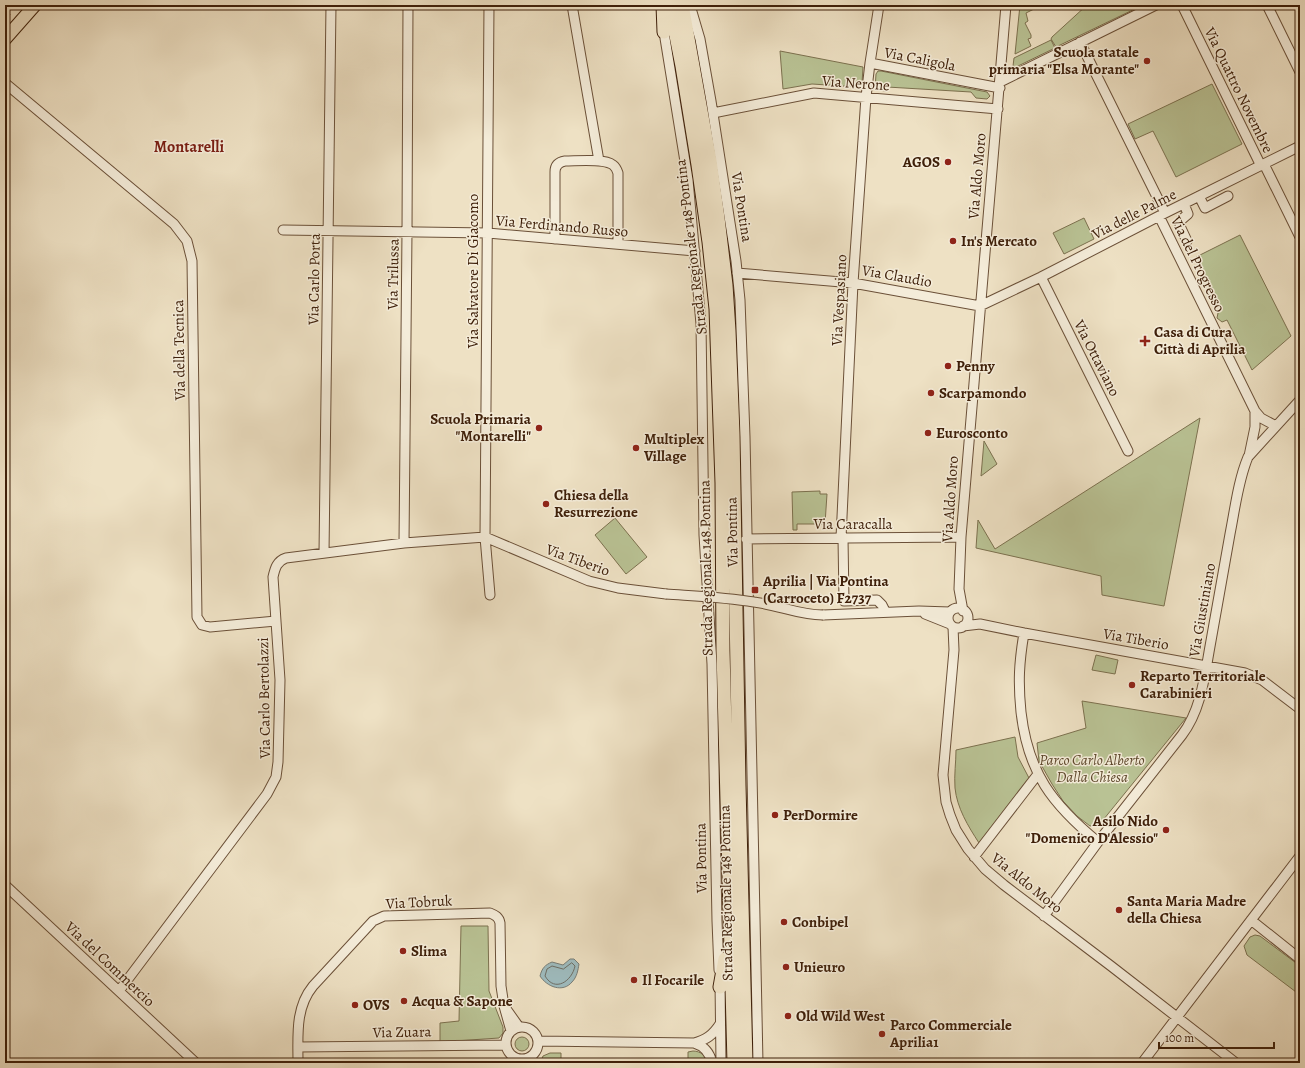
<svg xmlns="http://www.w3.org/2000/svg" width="1305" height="1068" viewBox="0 0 1305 1068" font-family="Alegreya,serif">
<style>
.green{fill:#b9c294;stroke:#7c714f}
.water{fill:#9ebbbe;stroke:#787d76}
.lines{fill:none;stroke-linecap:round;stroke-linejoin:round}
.shore{stroke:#6e6e64;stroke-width:1}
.minor-casing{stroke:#6b5038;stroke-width:11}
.major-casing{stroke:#3f200a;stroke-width:14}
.highway-casing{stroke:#3f200a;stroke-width:15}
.minor{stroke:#f4ecd9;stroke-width:9}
.major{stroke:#eee1c4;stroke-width:12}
.highway{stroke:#eee1c4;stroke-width:13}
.rail{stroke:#3f200a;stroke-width:2.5;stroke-dasharray:7 7;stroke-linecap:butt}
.minor-bridge-casing{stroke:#6b5038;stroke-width:11;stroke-linecap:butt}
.minor-bridge{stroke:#f4ecd9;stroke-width:9}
.poi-dot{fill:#8f2418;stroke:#f4ecd9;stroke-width:1.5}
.labels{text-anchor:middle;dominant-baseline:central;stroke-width:3;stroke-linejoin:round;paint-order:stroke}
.poi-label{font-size:15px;font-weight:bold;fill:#3f200a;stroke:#f4ecd9;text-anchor:start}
.street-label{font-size:15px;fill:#3f200a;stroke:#f4ecd9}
.park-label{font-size:15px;font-style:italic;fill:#5e482c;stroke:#f4ecd9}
.neighbourhood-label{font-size:16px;font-weight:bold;fill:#7a1f14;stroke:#f4ecd9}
</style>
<rect width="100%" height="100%" fill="#eee1c4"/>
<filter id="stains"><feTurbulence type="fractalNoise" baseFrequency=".005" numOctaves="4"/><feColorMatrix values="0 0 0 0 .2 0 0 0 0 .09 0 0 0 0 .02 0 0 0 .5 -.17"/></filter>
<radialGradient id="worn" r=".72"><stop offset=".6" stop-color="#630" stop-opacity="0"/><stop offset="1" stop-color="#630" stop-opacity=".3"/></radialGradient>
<!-- green -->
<path class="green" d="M1020,5H1042L1026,13L1028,21L1025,23L1031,35V38L1028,39L1031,46L1015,54Z
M1087,5H1143L1056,47L1051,39L1052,37Z
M1051,40L1055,48L1016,67L1013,66L1014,58Z
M780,51L863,67L862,83L858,87L812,84L783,89Z
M878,71H881L987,92L990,96L987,99L976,98L971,92L887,87L886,91L877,90L875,89L876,74Z
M1212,84L1242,144L1176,177L1153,131L1135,139L1128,124Z
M1084,218L1094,239L1064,254L1053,233Z
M1240,235L1291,336L1252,370L1227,320L1222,322L1217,318L1218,313L1222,310L1196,257Z
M1200,418L1164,606L1102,595L1101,576L976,548L978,520L995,549Z
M984,441L997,464L981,476Z
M820,491V494H827L825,524H797V530H793L792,492Z
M615,518L647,557L626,574L595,535Z
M1096,655L1118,660L1115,674L1092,670Z
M1082,701L1186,718L1099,825L1090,826L1077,816L1063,801L1052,784L1039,761L1037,743L1086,728Z
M1015,737L1018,757L1029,778L979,843C968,826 957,808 955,788C954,775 956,762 956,750Z
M461,926H488L489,991L503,1027V1033L499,1038L440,1042V1023L459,1021Z
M1255,935L1260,936L1300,966V995L1247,955L1244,946L1250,937Z
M515 1044a7 7 0 1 1 14 0a7 7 0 1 1-14 0Z
M693,1051C701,1051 705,1056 709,1063H688V1052Z
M550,1053H561V1063H540L543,1056Z"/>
<!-- water -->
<path class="water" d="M570,959H574L579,964C578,970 577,977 572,982C563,993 547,987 540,976C542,968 545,965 552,962L563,965Z"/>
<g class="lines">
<!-- shore -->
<path class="shore" d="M572,963L575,966C572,981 555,993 545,976L547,969L552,966L563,969Z"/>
<defs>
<path id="minor" d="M489,5L485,537L490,595
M572,5L599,161
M690,5L700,39L711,101L736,261L740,300L745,437L758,1063
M879,5L870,63L1000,88
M1182,5L1261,166
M1267,5L1300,72
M664,32L688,180L701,324L704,535L712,664L717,921L719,970
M1080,42L1165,213
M1000,82L1156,5
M5,83L174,224L187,241L192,261L197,617L202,625L210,627L276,621
M713,113L814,93L998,109
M1264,164L1300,237
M1199,196L1205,208L1228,196
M1184,204L1188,214L1181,220L1180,226L1187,241
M1159,216L1255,411V427L1249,456
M283,230L488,233L695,251
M555,239V172C555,165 559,162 565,161C577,161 604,158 613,165C616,167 617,170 618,173V244
M737,273L853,283L980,306L1041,277L1165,213L1300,146
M1041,277L1128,451
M1255,411L1261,418L1276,426
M841,538L853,283L866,97L870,63
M843,538L844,601L877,600L882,605L885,611
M746,539L961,537
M404,543L407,232L408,5
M324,553L331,5
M948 618a10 10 0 1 1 20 0a10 10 0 1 1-20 0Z
M963,611L959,589L961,537L1006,5
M925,614L950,624
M823,615L919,611L950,612
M963,626L980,624L1024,633L1245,673L1262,680L1300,709
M953,627L954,650L943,775L946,802L950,815L956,830L968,849L985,869L1004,885L1111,966L1236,1063
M1024,633C1019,663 1018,682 1021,712C1028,773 1052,804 1098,842
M974,857L1038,774
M5,885L196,1063
M1044,916L1098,842L1182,735C1200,711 1204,681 1209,652C1216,612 1223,573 1230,534C1235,509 1238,481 1248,457L1300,400
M1251,920L1300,959
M720,982L721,1063
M119,991L267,794L276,777L278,762L280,680L273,577C275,568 277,561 286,558L404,543L485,537L589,581L618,588L666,594
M506 1043a16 16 0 1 1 32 0a16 16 0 1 1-32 0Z
M511,1031L504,1006L519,1027
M538,1041L694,1043
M298,1047L505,1045
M298,1063C298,1036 295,1008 313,986L373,921L384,916L490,913C495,915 499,917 500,923L501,986L504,1006
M712,1063C710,1053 704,1046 694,1043C706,1040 713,1035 720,1024
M1142,1063L1300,856"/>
<path id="major" d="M5,39L35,5"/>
<path id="highway" d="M663,5L664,32
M670,5L682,66L698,165L709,242L716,309L722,483L723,651L734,1063
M682,5L710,161L718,218L726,285L729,331L733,434L739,785L746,1063
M720,987L725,959"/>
</defs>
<!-- minor casing -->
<use href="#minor" class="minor-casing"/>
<!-- major casing -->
<use href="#major" class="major-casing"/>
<!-- highway casing -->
<use href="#highway" class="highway-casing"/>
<!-- minor -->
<use href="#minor" class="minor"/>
<!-- major -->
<use href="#major" class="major"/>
<!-- highway -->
<use href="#highway" class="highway"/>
<!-- rail -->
<path class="rail" d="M5,19L17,5"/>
<defs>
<path id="minor-bridge" d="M666,594C695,596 725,597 754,602C778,605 799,615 823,615"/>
</defs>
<!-- minor-bridge casing -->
<use href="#minor-bridge" class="minor-bridge-casing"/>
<!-- minor-bridge -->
<use href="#minor-bridge" class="minor-bridge"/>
</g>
<!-- markers -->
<g class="poi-dot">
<circle cx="1147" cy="61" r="4"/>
<circle cx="948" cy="162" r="4"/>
<circle cx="953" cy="241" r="4"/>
<path d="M1143 335h4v4h4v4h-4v4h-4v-4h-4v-4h4z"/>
<circle cx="948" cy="366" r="4"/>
<circle cx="931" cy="393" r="4"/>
<circle cx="539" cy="428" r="4"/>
<circle cx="928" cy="433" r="4"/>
<circle cx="636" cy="448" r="4"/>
<circle cx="546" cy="504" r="4"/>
<rect x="751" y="586" width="8" height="8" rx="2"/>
<circle cx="1132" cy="685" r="4"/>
<circle cx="775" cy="815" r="4"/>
<circle cx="1166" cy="830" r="4"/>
<circle cx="1119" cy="910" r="4"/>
<circle cx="784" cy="922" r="4"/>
<circle cx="403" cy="951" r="4"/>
<circle cx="786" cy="967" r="4"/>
<circle cx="634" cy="980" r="4"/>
<circle cx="404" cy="1001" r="4"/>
<circle cx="355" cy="1005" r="4"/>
<circle cx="788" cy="1016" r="4"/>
<circle cx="882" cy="1034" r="4"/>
</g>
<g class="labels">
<!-- poi labels -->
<g class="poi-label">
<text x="1139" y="52" text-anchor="end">Scuola statale<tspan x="1139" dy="17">primaria "Elsa Morante"</tspan></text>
<text x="940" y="162" text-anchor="end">AGOS</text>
<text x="961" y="241">In's Mercato</text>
<text x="1154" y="332">Casa di Cura<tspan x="1154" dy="17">Città di Aprilia</tspan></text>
<text x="956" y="366">Penny</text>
<text x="939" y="393">Scarpamondo</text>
<text x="531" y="419" text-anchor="end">Scuola Primaria<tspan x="531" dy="17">"Montarelli"</tspan></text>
<text x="936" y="433">Eurosconto</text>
<text x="644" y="439">Multiplex<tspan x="644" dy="17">Village</tspan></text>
<text x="554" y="495">Chiesa della<tspan x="554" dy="17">Resurrezione</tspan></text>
<text x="763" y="581">Aprilia | Via Pontina<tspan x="763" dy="17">(Carroceto) F2737</tspan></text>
<text x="1140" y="676">Reparto Territoriale<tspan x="1140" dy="17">Carabinieri</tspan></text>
<text x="783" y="815">PerDormire</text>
<text x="1158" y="821" text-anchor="end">Asilo Nido<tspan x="1158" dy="17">"Domenico D'Alessio"</tspan></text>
<text x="1127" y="901">Santa Maria Madre<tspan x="1127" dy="17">della Chiesa</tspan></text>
<text x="792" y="922">Conbipel</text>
<text x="411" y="951">Slima</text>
<text x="794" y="967">Unieuro</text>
<text x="642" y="980">Il Focarile</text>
<text x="412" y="1001">Acqua &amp; Sapone</text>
<text x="363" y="1005">OVS</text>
<text x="796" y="1016">Old Wild West</text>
<text x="890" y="1025">Parco Commerciale<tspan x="890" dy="17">Aprilia1</tspan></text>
</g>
<!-- street labels -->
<g class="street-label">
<text transform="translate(920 59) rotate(11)">Via Caligola</text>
<text transform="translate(856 83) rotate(4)">Via Nerone</text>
<text transform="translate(1239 90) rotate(64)">Via Quattro Novembre</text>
<text transform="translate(977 176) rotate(-85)">Via Aldo Moro</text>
<text transform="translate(742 207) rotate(81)">Via Pontina</text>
<text transform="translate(1134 214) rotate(-27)">Via delle Palme</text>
<text transform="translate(562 226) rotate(5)">Via Ferdinando Russo</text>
<text transform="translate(691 247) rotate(-97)">Strada Regionale 148 Pontina</text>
<text transform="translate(1198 264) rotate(64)">Via del Progresso</text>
<text transform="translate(473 271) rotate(-90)">Via Salvatore Di Giacomo</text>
<text transform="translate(393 274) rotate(-89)">Via Trilussa</text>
<text transform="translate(897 276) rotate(10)">Via Claudio</text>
<text transform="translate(314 279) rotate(-89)">Via Carlo Porta</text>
<text transform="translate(839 300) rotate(-87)">Via Vespasiano</text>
<text transform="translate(179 350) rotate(-91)">Via della Tecnica</text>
<text transform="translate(1097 358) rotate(63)">Via Ottaviano</text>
<text transform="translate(950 499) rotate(-86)">Via Aldo Moro</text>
<text x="853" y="524">Via Caracalla</text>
<text transform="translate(732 532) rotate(-91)">Via Pontina</text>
<text transform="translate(578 560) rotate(20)">Via Tiberio</text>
<text transform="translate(706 568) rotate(-91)">Strada Regionale 148 Pontina</text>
<text transform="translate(1202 610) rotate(-80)">Via Giustiniano</text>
<text transform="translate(1136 639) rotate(10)">Via Tiberio</text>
<text transform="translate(264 698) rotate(-91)">Via Carlo Bertolazzi</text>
<text transform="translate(701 858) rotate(-91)">Via Pontina</text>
<text transform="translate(1027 883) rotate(39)">Via Aldo Moro</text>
<text transform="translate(726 893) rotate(-91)">Strada Regionale 148 Pontina</text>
<text transform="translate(419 902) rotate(-3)">Via Tobruk</text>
<text transform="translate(110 964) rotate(43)">Via del Commercio</text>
<text transform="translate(402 1032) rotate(-1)">Via Zuara</text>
</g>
<!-- park labels -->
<g class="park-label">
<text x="1092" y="760">Parco Carlo Alberto<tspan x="1092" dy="17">Dalla Chiesa</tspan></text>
</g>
<!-- neighbourhood labels -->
<g class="neighbourhood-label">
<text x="189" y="147">Montarelli</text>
</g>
</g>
<!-- margin -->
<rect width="1305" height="1068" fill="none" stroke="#eee1c4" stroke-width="20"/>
<rect x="6" y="6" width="1293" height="1056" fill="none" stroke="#3f200a" stroke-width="2"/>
<rect x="10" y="10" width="1285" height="1048" fill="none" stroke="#3f200a"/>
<!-- scale -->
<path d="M1159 1042v6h115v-6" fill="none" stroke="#3f200a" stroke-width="2"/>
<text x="1165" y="1042" font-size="12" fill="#3f200a" stroke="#f4ecd9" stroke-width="3" paint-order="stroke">100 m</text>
<rect width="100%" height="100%" filter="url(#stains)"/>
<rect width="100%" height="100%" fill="url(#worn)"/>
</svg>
